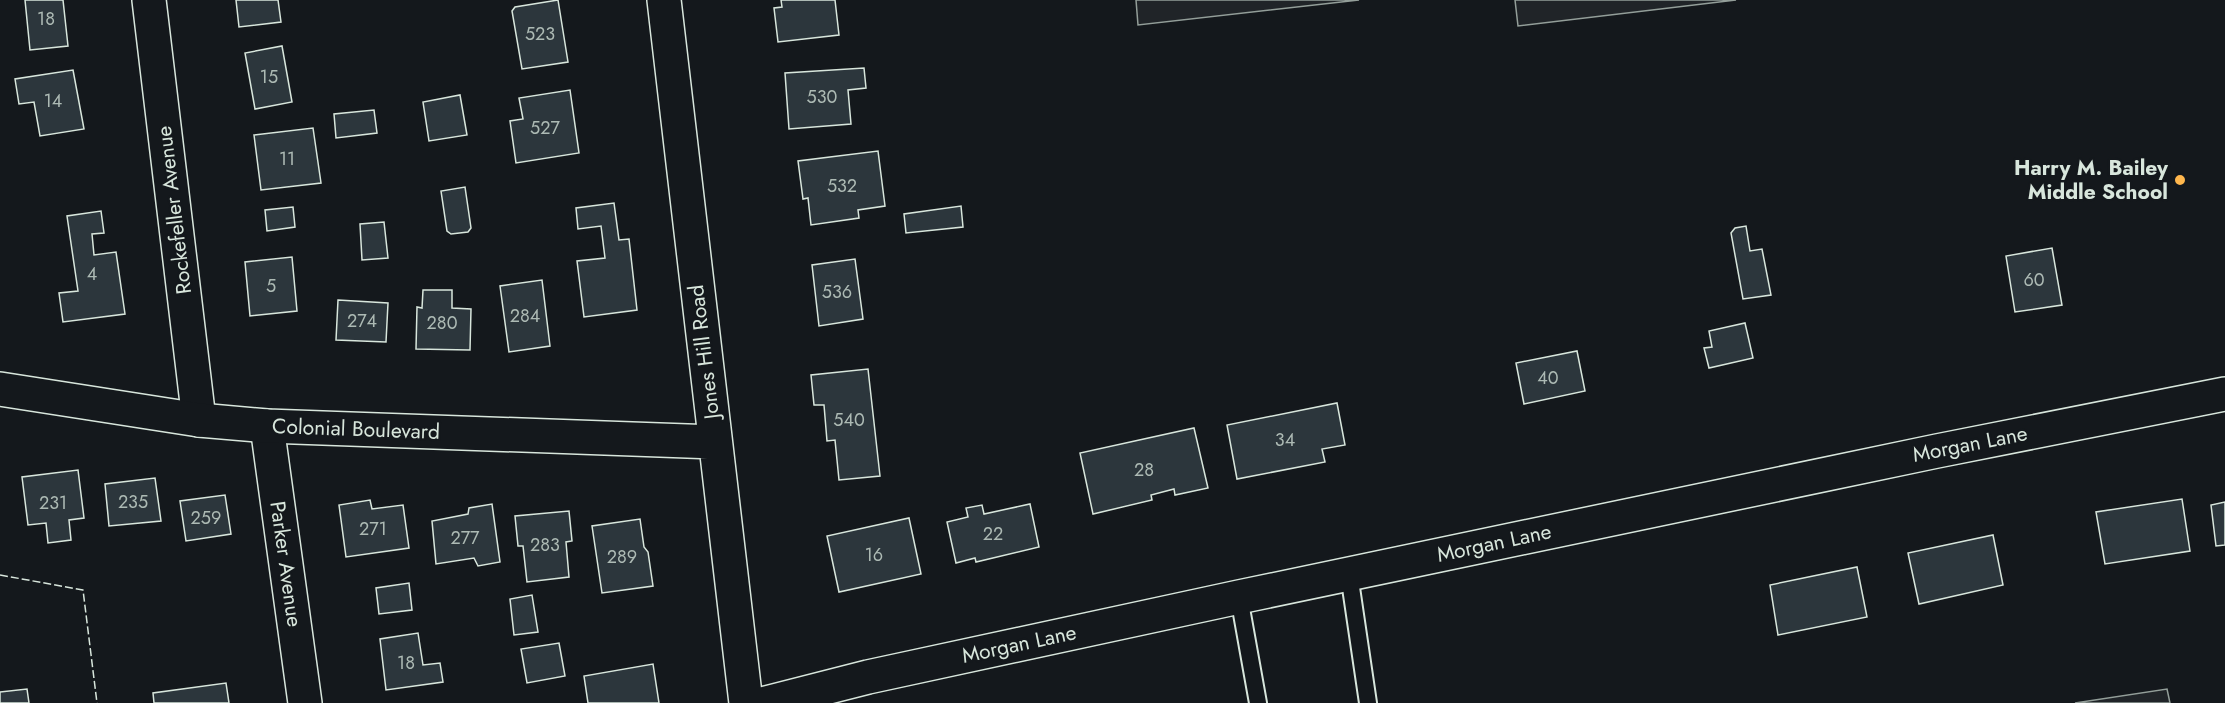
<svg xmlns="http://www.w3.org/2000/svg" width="2225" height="703" viewBox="0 0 2225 703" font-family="Jost,sans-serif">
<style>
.green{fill:#202428;stroke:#939e99;stroke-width:1.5}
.building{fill:#2c363c;stroke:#d8e6dc;stroke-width:1.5}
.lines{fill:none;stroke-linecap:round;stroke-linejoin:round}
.lane-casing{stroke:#d8e6dc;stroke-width:20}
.street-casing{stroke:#d8e6dc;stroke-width:36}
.secondary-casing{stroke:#d8e6dc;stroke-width:36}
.lane{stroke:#14181c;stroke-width:16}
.street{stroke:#14181c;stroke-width:33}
.secondary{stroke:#14181c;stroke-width:33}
.fence{stroke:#d8e6dc;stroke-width:1.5;stroke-dasharray:8 3;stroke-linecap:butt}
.poi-dot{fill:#ffb74d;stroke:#14181c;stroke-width:2}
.labels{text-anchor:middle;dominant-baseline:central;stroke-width:4.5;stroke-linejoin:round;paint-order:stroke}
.number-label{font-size:18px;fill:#adbab4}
.poi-label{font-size:21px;font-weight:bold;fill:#d8e6dc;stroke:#14181c;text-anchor:end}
.street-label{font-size:21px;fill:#d8e6dc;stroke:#14181c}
</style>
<rect width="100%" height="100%" fill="#14181c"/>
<!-- green -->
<path class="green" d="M1136,0H1359L1138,25Z
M1515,0H1736L1518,26Z
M2167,689L2170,703H2075Z"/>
<!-- building -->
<path class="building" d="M25,0H63L68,46L30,50Z
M236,0H278L281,22L239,27Z
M558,0L568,62L522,69L512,11L515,7Z
M781,0H835L839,35L778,42L774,8L782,7Z
M282,46L292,102L255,109L245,53Z
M864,68L866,88L848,90L851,124L789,129L785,73Z
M73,70L84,129L40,136L34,102L19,104L15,79Z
M570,90L579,153L516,163L510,121L523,119L519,98Z
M460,95L467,135L429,141L423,102Z
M374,110L377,133L336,138L334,114Z
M313,128L321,183L261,190L254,135Z
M878,151L885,206L858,210L859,218L811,225L808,198L803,199L798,161Z
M465,187L471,228L468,232L451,234L447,231L441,191Z
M614,203L619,240L629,239L637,310L584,317L577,261L605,258L601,226L578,229L576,208Z
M961,206L963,227L906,233L904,214Z
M293,207L295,227L267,231L265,210Z
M101,211L104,233L92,234L94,255L116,252L125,314L63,322L59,293L78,291L67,216Z
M384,222L388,258L362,260L360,224Z
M1746,226L1750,251L1762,249L1771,295L1743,299L1731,233L1735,228Z
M2052,248L2062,305L2015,312L2006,256Z
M292,257L297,311L250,316L245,262Z
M855,259L863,319L819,326L812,265Z
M542,280L550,346L509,352L500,286Z
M423,290H452V308L471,309L470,350L416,349L417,307L422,308Z
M338,300L388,303L386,342L336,340Z
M1745,323L1753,358L1709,368L1704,348L1712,347L1709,331Z
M1577,351L1585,391L1524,404L1516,363Z
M868,369L880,476L839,480L835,440L827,441L824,405H814L811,375Z
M1337,403L1345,445L1322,449L1325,462L1237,479L1227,425Z
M1194,428L1208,488L1175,495L1174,489L1151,495L1152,500L1093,514L1080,453Z
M78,470L84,518L69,520L71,540L48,543L46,523L28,525L22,477Z
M155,478L161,521L109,526L105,484Z
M225,495L231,534L186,541L180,501Z
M2182,499L2190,551L2105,564L2096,512Z
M370,500L372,509L403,505L409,548L346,557L339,505Z
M2225,502V545L2216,546L2211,505Z
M492,504L500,562L478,566L474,558L436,564L432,521L468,514L469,508Z
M1030,504L1039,547L976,562L975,558L956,563L947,522L968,517L966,508L982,505L984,514Z
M569,511L572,541L566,542L569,577L527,582L523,546H518L515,516Z
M909,518L921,574L839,592L827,536Z
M640,519L644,547L648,552L653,586L602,593L592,526Z
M1993,535L2003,585L1919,604L1908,553Z
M1857,567L1867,617L1778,635L1770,585Z
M409,583L412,610L379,614L376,588Z
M532,595L538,632L514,635L510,599Z
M418,633L423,665L440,663L443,682L386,690L380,639Z
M559,643L565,676L527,683L521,649Z
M653,664L659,703H588L584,676Z
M226,683L229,703H154L153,693Z
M27,689L29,703H0V692Z"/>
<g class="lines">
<defs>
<path id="lane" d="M1349,574L1368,703
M1239,597L1258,703"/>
<path id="street" d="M149,0L199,420
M267,426L305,703"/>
<path id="secondary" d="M664,0L746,703
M0,389L199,420L267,426L715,442
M766,703L868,677L1239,597L1937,451L2225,394"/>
</defs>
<!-- lane casing -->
<use href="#lane" class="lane-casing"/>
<!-- street casing -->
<use href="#street" class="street-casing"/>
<!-- secondary casing -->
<use href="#secondary" class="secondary-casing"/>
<!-- lane -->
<use href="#lane" class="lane"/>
<!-- street -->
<use href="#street" class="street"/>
<!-- secondary -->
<use href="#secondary" class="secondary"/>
<!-- fence -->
<path class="fence" d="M0,575L83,590L97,703"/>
</g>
<!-- markers -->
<circle class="poi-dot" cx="2180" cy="180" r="6"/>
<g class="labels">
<!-- number labels -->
<g class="number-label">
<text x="46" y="19">18</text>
<text x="540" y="34">523</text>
<text x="269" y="77">15</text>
<text x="822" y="97">530</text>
<text x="53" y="101">14</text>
<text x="545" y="128">527</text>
<text x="287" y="159">11</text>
<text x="842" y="186">532</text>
<text x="92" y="274">4</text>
<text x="2034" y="280">60</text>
<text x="271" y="286">5</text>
<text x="837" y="292">536</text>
<text x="525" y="316">284</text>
<text x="362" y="321">274</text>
<text x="442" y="323">280</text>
<text x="1548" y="378">40</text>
<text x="849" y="420">540</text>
<text x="1285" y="440">34</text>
<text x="1144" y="470">28</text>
<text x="133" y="502">235</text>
<text x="53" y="503">231</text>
<text x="206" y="518">259</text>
<text x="373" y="529">271</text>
<text x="993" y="534">22</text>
<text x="465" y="538">277</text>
<text x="545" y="545">283</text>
<text x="874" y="555">16</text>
<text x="622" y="557">289</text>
<text x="406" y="663">18</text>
</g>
<!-- poi labels -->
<g class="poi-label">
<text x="2168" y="168">Harry M. Bailey<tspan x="2168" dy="24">Middle School</tspan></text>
</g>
<!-- street labels -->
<g class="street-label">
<text transform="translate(174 210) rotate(-97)">Rockefeller Avenue</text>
<text transform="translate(704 352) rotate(-97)">Jones Hill Road</text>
<text transform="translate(356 429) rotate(2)">Colonial Boulevard</text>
<text transform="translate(1970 444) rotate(-11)">Morgan Lane</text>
<text transform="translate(1494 543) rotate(-12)">Morgan Lane</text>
<text transform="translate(286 564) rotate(82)">Parker Avenue</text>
<text transform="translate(1019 644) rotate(-12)">Morgan Lane</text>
</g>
</g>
</svg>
